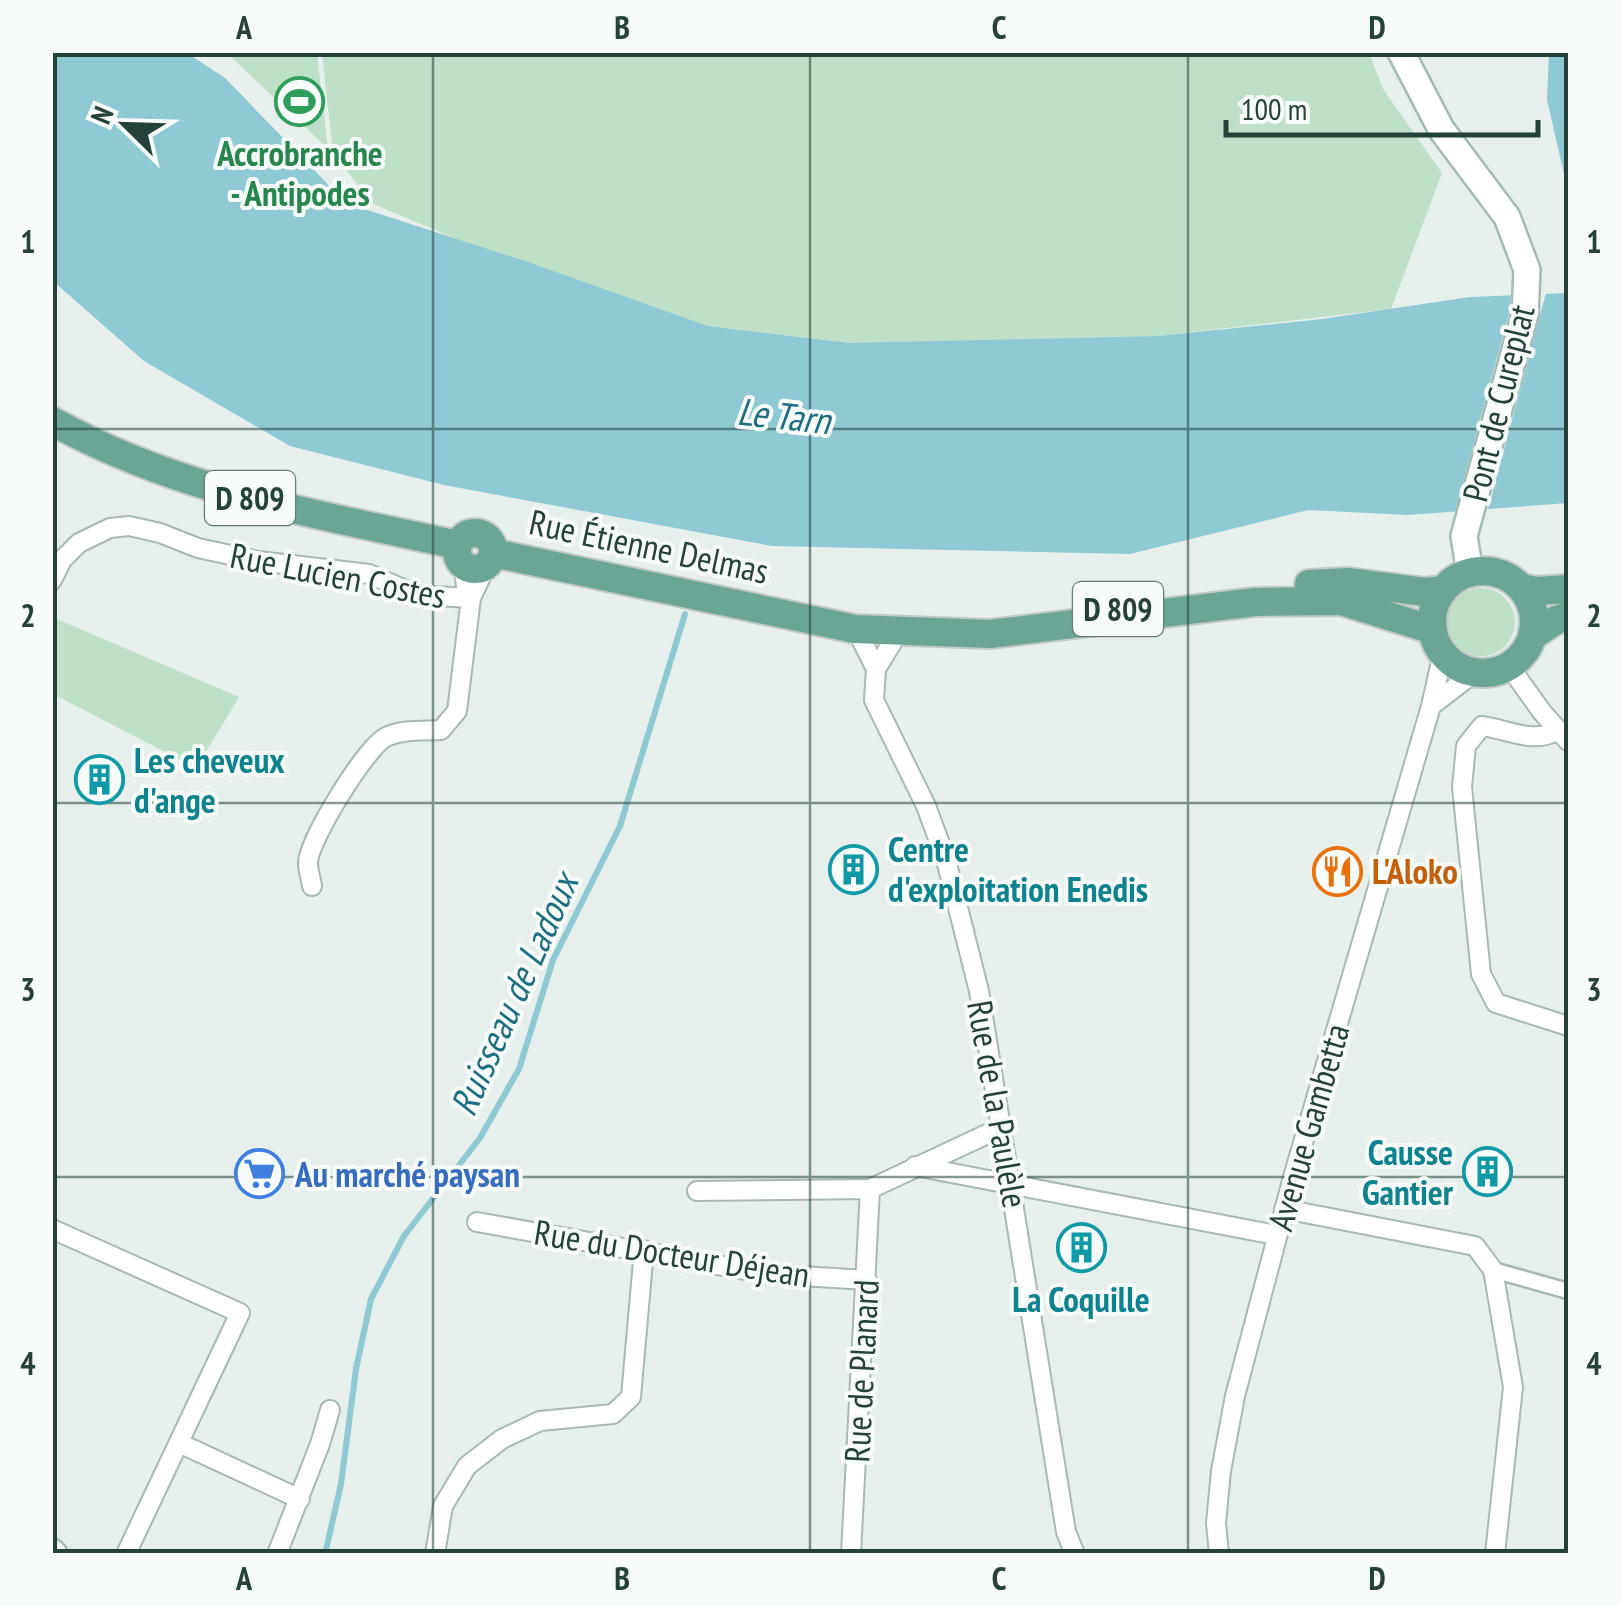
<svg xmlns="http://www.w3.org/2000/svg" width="1621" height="1606" viewBox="0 0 1621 1606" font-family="'PT Sans Narrow',sans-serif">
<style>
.green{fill:#bfe0c8}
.water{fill:#8ec9d4}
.pier{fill:#e6efeb}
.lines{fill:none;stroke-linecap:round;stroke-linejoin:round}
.stream{stroke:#8ec9d4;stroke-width:6}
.pedestrian-casing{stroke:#a8b8b2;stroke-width:19}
.minor-casing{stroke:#a8b8b2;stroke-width:22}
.secondary-casing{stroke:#a4bbb3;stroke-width:30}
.primary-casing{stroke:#c2cac8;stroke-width:32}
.pedestrian{stroke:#fff;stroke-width:14}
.minor{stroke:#fff;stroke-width:18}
.secondary{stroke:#fff;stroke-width:25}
.primary{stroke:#6aa596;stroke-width:28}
.grid{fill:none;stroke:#24423a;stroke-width:2.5;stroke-opacity:0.55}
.labels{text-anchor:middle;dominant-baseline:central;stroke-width:8;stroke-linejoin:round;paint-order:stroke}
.shield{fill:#f7fbf9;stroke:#637a73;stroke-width:2.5}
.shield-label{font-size:32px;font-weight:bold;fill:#24423a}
.leisure-label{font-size:35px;font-weight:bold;fill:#27864d;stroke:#f7fbf9}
.street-label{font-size:35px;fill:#24423a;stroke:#f7fbf9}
.culture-label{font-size:35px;font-weight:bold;fill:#0d838f;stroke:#f7fbf9;text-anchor:start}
.food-label{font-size:35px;font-weight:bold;fill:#c56008;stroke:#f7fbf9;text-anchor:start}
.shop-label{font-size:35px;font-weight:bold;fill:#366cbe;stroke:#f7fbf9;text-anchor:start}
.water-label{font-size:38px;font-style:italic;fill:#1c6f80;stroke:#f7fbf9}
.neatline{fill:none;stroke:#24423a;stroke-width:4}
.grid-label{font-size:32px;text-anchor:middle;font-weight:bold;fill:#24423a}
</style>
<rect width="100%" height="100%" fill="#e6efeb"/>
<!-- green -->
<path class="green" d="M227,53H317L328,149Z
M322,53H1369L1383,89L1442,173L1391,309L1158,336L986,342L851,343L708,326L459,240L373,204L333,153Z
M1447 622a34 34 0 1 1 68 0a34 34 0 1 1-68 0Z
M52,617L239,697L196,768L53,694Z"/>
<!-- water -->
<path class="water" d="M53,53H187L225,78L346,203L528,262L708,326L850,343L1158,336L1322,319L1470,297L1568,293V503L1408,515L1308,510L1130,554L772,546L444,485L290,446L144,361L53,281Z
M1549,53H1568V191L1547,100Z"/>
<!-- pier -->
<path class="pier" d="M1547,289L1487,513L1454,516L1510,310L1511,291Z"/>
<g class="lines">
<!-- stream -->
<path class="stream" d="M325,1554L341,1484L356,1369L371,1299L404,1236L480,1138L519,1069L553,960L620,826L685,614"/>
<defs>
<path id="pedestrian" d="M1493,1270L1568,1291"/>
<path id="minor" d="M464,566L466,588L471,598
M52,580L62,560L79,543L110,528L129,526L160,533L198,548L258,561L369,574L417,595L471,598
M856,629L876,669
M909,632L895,638L876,669L874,700L926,806L946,860L979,991L1066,1532L1075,1554
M1509,666L1542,712L1568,741
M1431,706L1475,672
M1558,730C1534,745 1507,729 1482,726L1466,746L1462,787L1481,974L1496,1003L1568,1026
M312,886C311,879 308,870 308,863C308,841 366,747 386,737C402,729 424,731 441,730L457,711L471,598L486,566
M915,1166L1276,1235
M697,1191L870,1189L1002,1127
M1284,1209L1475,1246L1493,1270L1513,1387L1495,1554
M477,1222L768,1274L867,1280
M52,1229L240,1313L126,1554
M179,1443L300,1499
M277,1554L320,1444L330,1410
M435,1554L443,1506L467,1466L502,1439L540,1421L613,1414L631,1397L644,1250
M851,1554L870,1189
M1219,1554L1216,1523L1221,1471L1235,1396L1293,1177L1431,706L1443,653"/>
<path id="secondary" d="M1401,52L1441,129L1507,217L1527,270L1525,314L1464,536L1470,573
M52,1552L54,1554"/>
<path id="primary" d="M52,421C177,491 320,515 458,545
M457 551a18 18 0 1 1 36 0a18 18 0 1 1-36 0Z
M493,553L855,629L990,634L1255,602L1341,601L1433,630
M1432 622a51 51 0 1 1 102 0a51 51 0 1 1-102 0Z
M1309,584L1348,582L1425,592L1444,590
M1521,588L1536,591L1568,589
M1532,636L1556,620L1568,616"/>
</defs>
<!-- pedestrian casing -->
<use href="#pedestrian" class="pedestrian-casing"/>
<!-- minor casing -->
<use href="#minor" class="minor-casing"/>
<!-- secondary casing -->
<use href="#secondary" class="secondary-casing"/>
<!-- primary casing -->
<use href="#primary" class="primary-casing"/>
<!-- pedestrian -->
<use href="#pedestrian" class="pedestrian"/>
<!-- minor -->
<use href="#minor" class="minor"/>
<!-- secondary -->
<use href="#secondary" class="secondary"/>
<!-- primary -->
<use href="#primary" class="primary"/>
</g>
<!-- grid -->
<path class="grid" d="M433,52V1554M810,52V1554M1188,52V1554M52,429H1568M52,803H1568M52,1177H1568"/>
<!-- icons -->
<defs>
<symbol id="stadium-ring" viewBox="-11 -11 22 22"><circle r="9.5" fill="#f7fbf9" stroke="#2e9e5b" stroke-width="1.5"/><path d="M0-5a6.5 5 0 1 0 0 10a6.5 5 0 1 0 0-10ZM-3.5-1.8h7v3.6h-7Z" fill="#2e9e5b"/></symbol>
<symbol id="building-ring" viewBox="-11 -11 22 22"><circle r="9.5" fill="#f7fbf9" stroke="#0f9aa8" stroke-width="1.5"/><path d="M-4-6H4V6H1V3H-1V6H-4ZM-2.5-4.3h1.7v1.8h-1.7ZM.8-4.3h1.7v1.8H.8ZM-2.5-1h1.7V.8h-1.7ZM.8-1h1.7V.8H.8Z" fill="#0f9aa8"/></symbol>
<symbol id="restaurant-ring" viewBox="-11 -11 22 22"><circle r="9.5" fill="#f7fbf9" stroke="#e8710a" stroke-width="1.5"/><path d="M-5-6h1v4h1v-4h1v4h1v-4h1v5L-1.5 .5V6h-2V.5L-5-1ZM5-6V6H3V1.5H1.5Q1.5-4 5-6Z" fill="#e8710a"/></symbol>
<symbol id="supermarket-ring" viewBox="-11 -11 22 22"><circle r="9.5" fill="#f7fbf9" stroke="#3f7fe0" stroke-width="1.5"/><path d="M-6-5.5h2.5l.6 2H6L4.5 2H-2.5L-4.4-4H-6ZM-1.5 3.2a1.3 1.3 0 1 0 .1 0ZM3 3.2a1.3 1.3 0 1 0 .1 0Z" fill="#3f7fe0"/></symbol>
</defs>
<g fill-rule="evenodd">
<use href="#stadium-ring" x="272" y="74" width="55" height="55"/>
<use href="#building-ring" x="72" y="752" width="55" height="55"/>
<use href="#building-ring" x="826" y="842" width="55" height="55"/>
<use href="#restaurant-ring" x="1310" y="844" width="55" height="55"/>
<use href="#building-ring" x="1460" y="1144" width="55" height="55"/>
<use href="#supermarket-ring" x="232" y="1146" width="55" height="55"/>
<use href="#building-ring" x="1054" y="1220" width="55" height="55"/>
</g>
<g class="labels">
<!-- shield labels -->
<g class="shield">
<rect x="205" y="471" width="90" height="54" rx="8"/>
<rect x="1073" y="582" width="90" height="54" rx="8"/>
</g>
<g class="shield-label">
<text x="250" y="498">D 809</text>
<text x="1118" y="609">D 809</text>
</g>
<!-- leisure labels -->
<g class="leisure-label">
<text x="300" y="153">Accrobranche<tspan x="300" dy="40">- Antipodes</tspan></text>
</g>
<!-- street labels -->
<g class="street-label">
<text transform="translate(1498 403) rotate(-76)">Pont de Cureplat</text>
<text transform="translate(649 546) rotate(12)">Rue Étienne Delmas</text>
<text transform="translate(338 575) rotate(11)">Rue Lucien Costes</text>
<text transform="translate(998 1104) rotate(80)">Rue de la Paulèle</text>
<text transform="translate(1308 1127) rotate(-74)">Avenue Gambetta</text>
<text transform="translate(672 1253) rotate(9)">Rue du Docteur Déjean</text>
<text transform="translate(861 1371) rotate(-87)">Rue de Planard</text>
</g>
<!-- culture labels -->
<g class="culture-label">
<text x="134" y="760">Les cheveux<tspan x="134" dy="40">d'ange</tspan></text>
<text x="888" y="849">Centre<tspan x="888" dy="40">d'exploitation Enedis</tspan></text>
<text x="1453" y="1152" text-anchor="end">Causse<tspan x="1453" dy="40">Gantier</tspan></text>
<text x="1081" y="1299" text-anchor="middle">La Coquille</text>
</g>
<!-- food labels -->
<g class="food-label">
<text x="1372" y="871">L'Aloko</text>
</g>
<!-- shop labels -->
<g class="shop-label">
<text x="295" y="1174">Au marché paysan</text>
</g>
<!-- water labels -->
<g class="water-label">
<text transform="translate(784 415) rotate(6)">Le Tarn</text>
<text transform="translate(513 994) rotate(-66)">Ruisseau de Ladoux</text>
</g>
</g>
<!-- border -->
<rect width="1621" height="1606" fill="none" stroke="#f7fbf9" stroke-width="110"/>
<!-- north arrow -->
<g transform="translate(125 125) rotate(293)" stroke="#f7fbf9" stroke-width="8" paint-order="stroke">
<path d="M0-8L18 38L0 25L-18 38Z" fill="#24423a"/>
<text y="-15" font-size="28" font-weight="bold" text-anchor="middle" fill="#24423a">N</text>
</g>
<!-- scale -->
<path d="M1226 120v15h312v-15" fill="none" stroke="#24423a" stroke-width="5"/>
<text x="1241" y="120" font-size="30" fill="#24423a" stroke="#f7fbf9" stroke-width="8" paint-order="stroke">100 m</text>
<rect x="55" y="55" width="1511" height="1496" class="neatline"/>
<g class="grid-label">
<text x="244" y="39">A</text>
<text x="622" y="39">B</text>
<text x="999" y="39">C</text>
<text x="1377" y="39">D</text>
<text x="28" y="253">1</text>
<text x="1594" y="253">1</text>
<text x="28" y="627">2</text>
<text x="1594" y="627">2</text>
<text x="28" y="1001">3</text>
<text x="1594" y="1001">3</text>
<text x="28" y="1375">4</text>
<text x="1594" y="1375">4</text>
<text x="244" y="1590">A</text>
<text x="622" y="1590">B</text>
<text x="999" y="1590">C</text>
<text x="1377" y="1590">D</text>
</g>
</svg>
